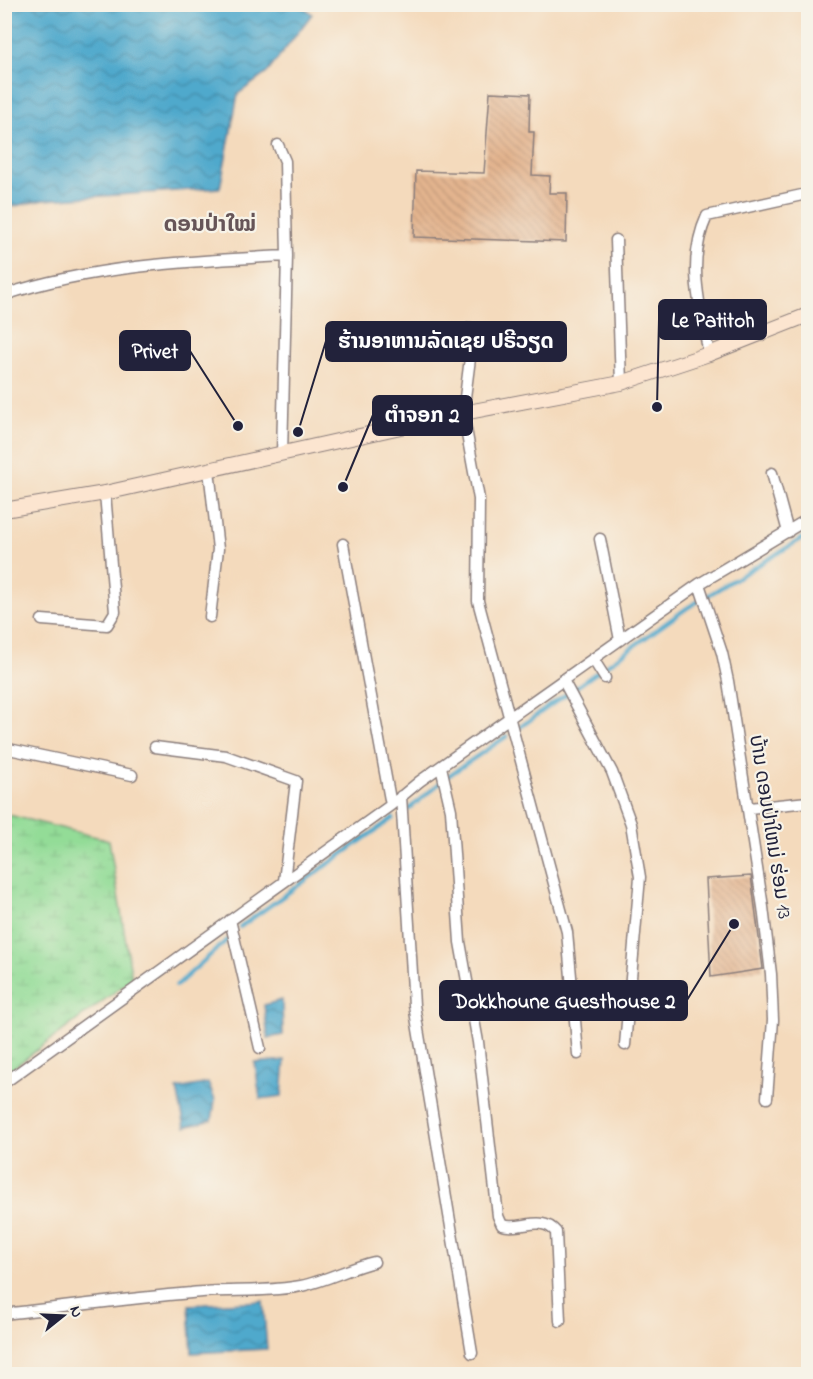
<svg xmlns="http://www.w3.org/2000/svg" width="813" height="1379" viewBox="0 0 813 1379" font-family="'Indie Flower','Noto Sans Lao',sans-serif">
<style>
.wetland{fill:url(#wetland-marsh);stroke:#5a7f69;stroke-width:1.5}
.water{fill:url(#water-waves);stroke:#386684;stroke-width:1.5}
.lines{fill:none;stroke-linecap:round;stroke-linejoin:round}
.stream{stroke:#4fa9cc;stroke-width:4}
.building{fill:url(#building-back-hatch)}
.street-casing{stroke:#8b7e7c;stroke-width:13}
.secondary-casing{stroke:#8b7e7c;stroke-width:16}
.street{stroke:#fff;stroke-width:10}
.secondary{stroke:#fce5d0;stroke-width:14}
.labels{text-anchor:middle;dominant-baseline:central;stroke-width:4.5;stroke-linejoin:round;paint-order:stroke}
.street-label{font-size:20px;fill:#22223b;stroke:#f7f3e8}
.quarter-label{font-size:22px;font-weight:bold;fill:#665558;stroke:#f7f3e8}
.leader{fill:none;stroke:#22223b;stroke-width:2}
.callout-dot{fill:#22223b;stroke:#f7f3e8;stroke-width:2}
.callout{fill:#22223b;stroke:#22223b;stroke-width:2}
.callout-label{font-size:21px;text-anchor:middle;font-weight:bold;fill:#fff}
</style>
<defs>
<pattern id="wetland-marsh" width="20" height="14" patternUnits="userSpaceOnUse" patternTransform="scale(1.5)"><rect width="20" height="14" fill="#93dc97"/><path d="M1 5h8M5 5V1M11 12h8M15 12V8" fill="none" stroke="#7ebc83"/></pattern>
<pattern id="water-waves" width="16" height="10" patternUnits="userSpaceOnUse" patternTransform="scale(1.5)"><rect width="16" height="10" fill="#4fa9cc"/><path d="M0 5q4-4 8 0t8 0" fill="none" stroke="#4189a7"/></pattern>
<pattern id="building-back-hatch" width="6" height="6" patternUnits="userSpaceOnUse" patternTransform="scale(1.5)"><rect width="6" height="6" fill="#e3b48e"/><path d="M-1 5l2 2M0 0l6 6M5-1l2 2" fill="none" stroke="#c29a7b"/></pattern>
</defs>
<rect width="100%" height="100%" fill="#f7f3e8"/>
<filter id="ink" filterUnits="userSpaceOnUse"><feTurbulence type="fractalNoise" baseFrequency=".0167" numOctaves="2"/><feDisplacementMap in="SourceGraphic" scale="12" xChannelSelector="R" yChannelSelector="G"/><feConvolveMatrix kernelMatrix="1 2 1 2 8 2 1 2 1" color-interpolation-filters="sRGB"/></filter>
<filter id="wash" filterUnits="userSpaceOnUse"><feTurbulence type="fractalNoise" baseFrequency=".008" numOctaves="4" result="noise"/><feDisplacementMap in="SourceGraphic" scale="24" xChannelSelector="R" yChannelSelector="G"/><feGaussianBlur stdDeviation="1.35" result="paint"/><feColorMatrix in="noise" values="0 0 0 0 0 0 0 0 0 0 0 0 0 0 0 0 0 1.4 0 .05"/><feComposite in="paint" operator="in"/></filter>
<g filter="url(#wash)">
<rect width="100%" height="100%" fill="#f4dabc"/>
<!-- wetland -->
<path class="wetland" d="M5,814L109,840L132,979L5,1074Z"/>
<!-- water -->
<path class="water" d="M302,5L312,14L267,73L238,94L220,188L43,200L5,208L4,12L12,5Z
M282,1000L283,1035L268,1038L264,1005Z
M285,1060L282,1096L260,1099L255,1063Z
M208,1083L215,1100L212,1120L185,1127L177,1089Z
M263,1301L267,1349L192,1353L189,1305Z"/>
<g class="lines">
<!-- stream -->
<path class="stream" d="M516,730L687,608L808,535
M409,809L448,776L507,736
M240,927L393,818
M176,986L227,940"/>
</g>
<g id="blocks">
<!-- building -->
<path class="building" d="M490,92L530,94L529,132H534L532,175L550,176L549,193H567L566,242L414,237L416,171L484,173Z
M751,876L763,969L711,977L706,879Z"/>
</g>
</g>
<g filter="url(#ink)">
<use href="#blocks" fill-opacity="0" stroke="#8b7e7c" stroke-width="1.5"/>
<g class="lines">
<defs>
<path id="street" d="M278,145L285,161L287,256L282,454
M616,240L621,383
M4,295C95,265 192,261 287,256
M470,328L473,335L463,413L479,499L478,601L567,932L578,1054
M709,354C700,306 686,262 707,216L802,195
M209,470L218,549L210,617
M772,473L788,532
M600,539L620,640
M343,544L391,805
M699,584L722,653L728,681L763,907L771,974L773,1020L767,1098
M42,620L107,625L115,612L105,493
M593,659L605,678
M563,680L612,772L631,824L640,877L625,1045
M155,747L226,756L296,781L284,881
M4,748L132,775
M441,767L451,810L460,942L478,1042L498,1216L502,1225C521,1231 541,1214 556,1232L560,1321
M401,796L414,1005L472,1353
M749,808L808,802
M230,920L260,1048
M4,1083L391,805L420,781L699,584L808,519
M4,1314C67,1307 129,1298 191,1293C228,1289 264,1293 301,1286C326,1281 349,1268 374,1262"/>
<path id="secondary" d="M4,510L105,493L463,413L621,383L709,354L808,315"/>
</defs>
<!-- street casing -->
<use href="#street" class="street-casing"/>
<!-- secondary casing -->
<use href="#secondary" class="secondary-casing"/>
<!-- street -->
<use href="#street" class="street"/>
<!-- secondary -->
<use href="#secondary" class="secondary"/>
</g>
</g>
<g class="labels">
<!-- street labels -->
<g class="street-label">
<text transform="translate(769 827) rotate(81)">ບ້ານ ດອນປ່າໃຫມ່ ຮ່ອມ 13</text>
</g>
<!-- quarter labels -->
<g class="quarter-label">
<text x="210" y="226">ດອນປ່າໃໝ່</text>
</g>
</g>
<!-- callouts -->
<path class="leader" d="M657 407L659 319M298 432L326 341M238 426L190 351M343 487L373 415M734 924L687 1000"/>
<g class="callout-dot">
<circle cx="657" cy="407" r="6"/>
<circle cx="298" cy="432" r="6"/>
<circle cx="238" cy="426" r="6"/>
<circle cx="343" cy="487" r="6"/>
<circle cx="734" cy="924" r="6"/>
</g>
<g class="callout">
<rect x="659" y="300" width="107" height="39" rx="6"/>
<rect x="326" y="322" width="240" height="39" rx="6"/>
<rect x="120" y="331" width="70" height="39" rx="6"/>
<rect x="373" y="396" width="99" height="39" rx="6"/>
<rect x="440" y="981" width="247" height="39" rx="6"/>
</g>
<g class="callout-label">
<text x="713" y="327">Le Patitoh</text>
<text x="446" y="348">ຮ້ານອາຫານລັດເຊຍ ປຣີວຽດ</text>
<text x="155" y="358">Privet</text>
<text x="422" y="422">ຕຳຈອກ 2</text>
<text x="564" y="1008">Dokkhoune Guesthouse 2</text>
</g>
<!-- margin -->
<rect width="813" height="1379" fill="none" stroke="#f7f3e8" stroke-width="24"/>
<!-- north arrow -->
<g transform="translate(63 1316) rotate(72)" stroke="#f7f3e8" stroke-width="4.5" paint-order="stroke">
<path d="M0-4.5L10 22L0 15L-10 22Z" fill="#22223b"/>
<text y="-9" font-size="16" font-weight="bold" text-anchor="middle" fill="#22223b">N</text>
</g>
</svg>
